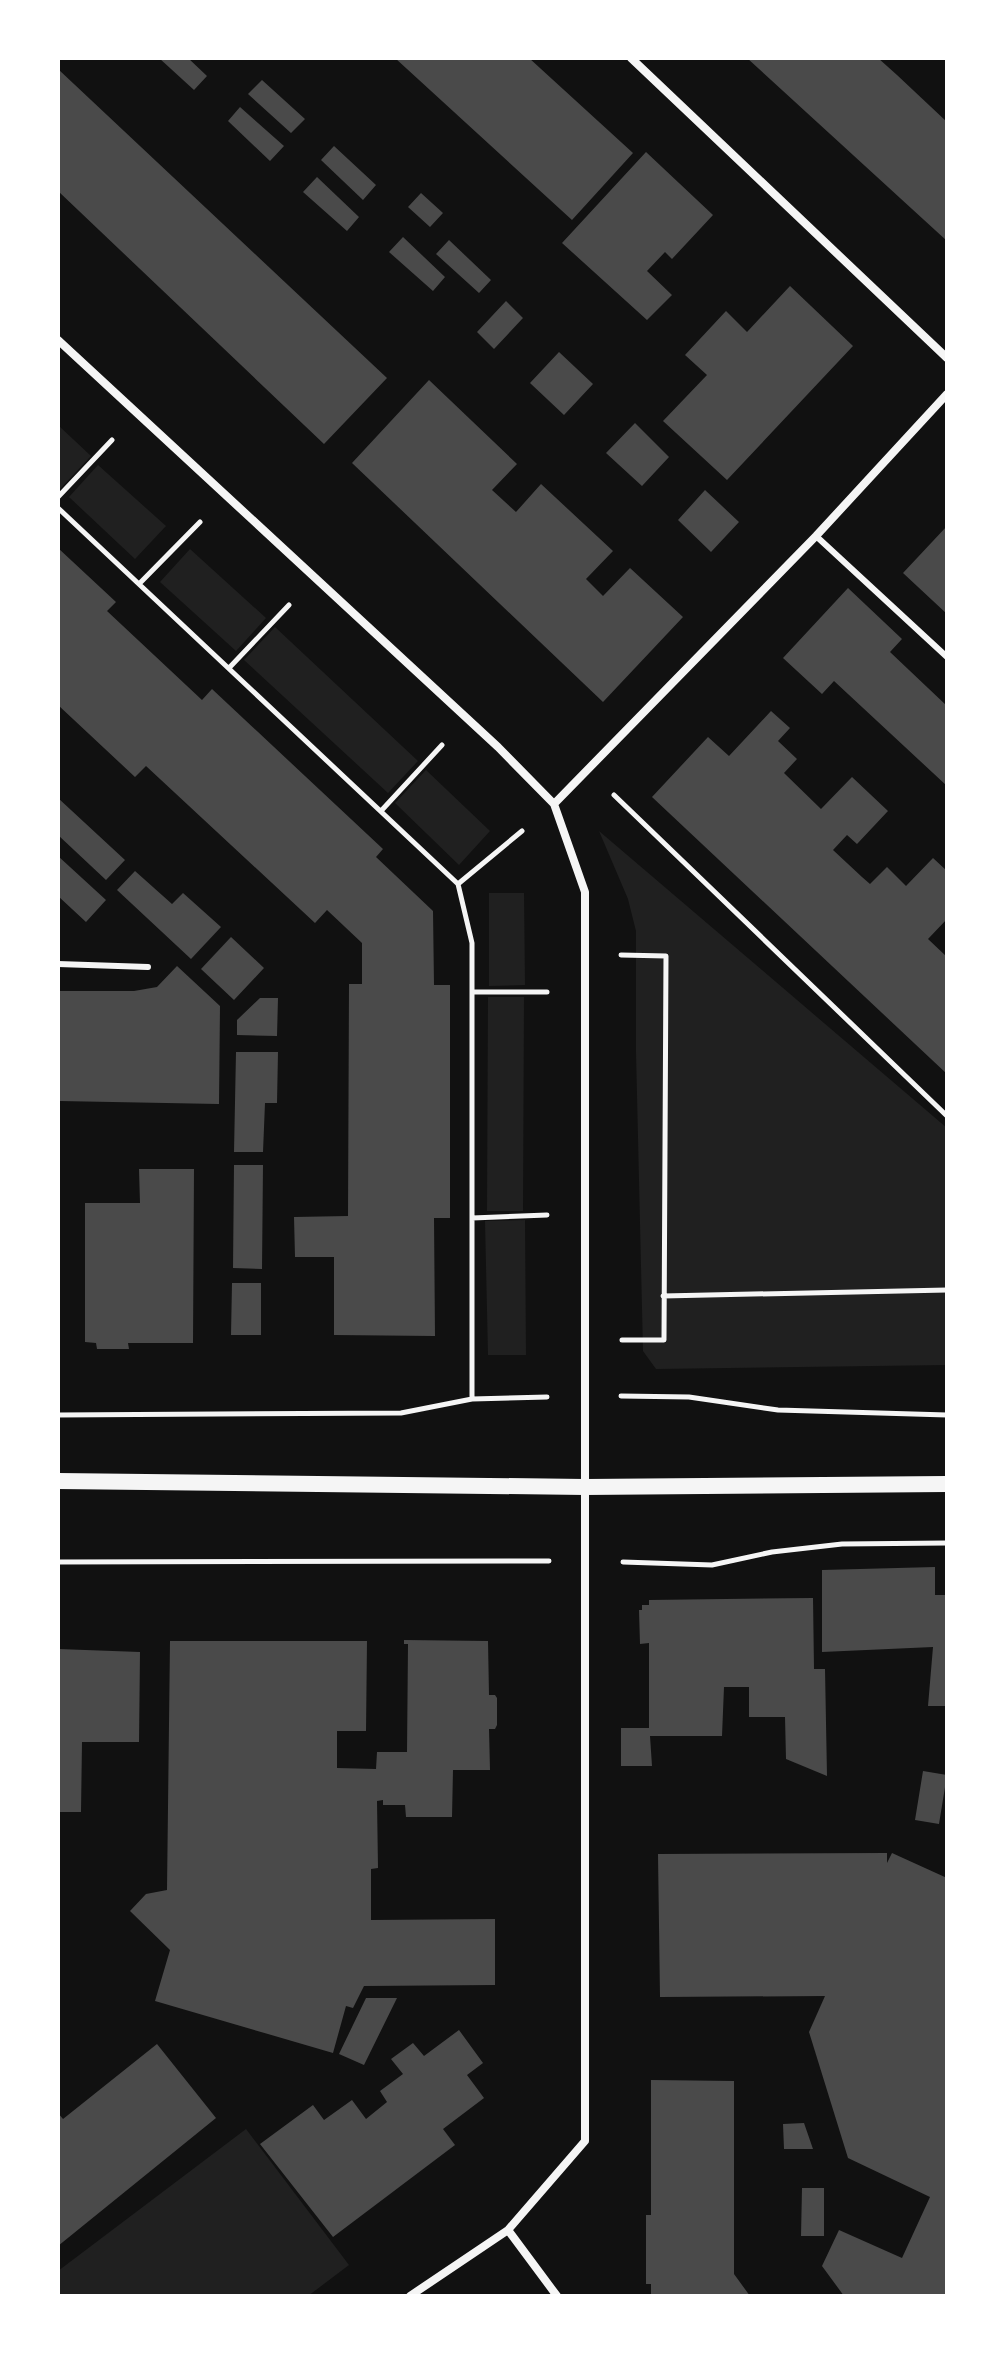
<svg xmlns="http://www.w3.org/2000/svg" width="1005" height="2354" viewBox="0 0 1005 2354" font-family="Arial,sans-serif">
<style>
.green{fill:#202020}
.building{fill:#4a4a4a}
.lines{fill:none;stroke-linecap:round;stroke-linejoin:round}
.path{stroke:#f5f5f5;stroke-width:5}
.service{stroke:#f5f5f5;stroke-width:6}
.minor{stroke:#f5f5f5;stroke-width:8}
.secondary{stroke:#f5f5f5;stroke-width:16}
</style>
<rect width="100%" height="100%" fill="#111"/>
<!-- green -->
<path class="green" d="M58,425L91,456L60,489L58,487Z
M98,465L166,526L135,559L69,497Z
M190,549L266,618L236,651L160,582Z
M275,627L418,761L388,793L244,660Z
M426,770L490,831L459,865L395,803Z
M599,831L947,1128V1365L656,1369L643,1351L636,1052V931L628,899Z
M489,893H524L525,985L489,986Z
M488,997H524L523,1211H487Z
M525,1220L526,1355H488L485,1221Z
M246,2129L349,2265L308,2296H58V2271Z"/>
<!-- building -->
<path class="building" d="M159,58H188L207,76L194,90Z
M395,58H529L633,153L572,220Z
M747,58H878L897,75L947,122V241Z
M58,69L387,378L324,444L58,191Z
M262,80L305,119L291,133L248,94Z
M240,107L284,146L270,161L228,121Z
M334,146L376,185L363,200L321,160Z
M646,152L713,215L672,259L665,252L647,271L672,295L647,320L562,243Z
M317,177L359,217L347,231L303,192Z
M421,193L443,213L430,227L408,207Z
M403,237L445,277L433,291L389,252Z
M449,240L491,280L479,293L436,254Z
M790,286L853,346L727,480L663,421L707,375L685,355L726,311L747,332Z
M506,301L523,318L494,349L477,332Z
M559,352L593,384L564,415L530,383Z
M429,380L517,464L492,490L516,512L541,484L613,551L586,579L603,596L630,568L683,617L603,702L352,463Z
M635,423L669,457L642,486L606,453Z
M705,490L739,522L711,552L678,520Z
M947,526V614L903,573Z
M58,548L116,602L107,611L202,700L212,689L383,849L376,857L433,911L434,985H450V1218H434L435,1336L334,1335V1257H295L294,1217L348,1216L349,984H362V943L327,910L315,923L146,766L135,777L58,705Z
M848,588L902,639L890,652L947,706V786L834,681L822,694L783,658Z
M771,711L790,728L778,741L797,759L784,773L821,809L852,777L888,811L857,844L847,835L833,850L862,877L870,884L887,867L906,886L933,858L947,871V919L928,939L947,957V1074L652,797L708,737L729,756Z
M58,798L125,860L106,880L58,835Z
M58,856L106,900L86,922L58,896Z
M135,871L172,904L183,893L221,927L191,959L117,890Z
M231,937L264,968L234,1000L201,969Z
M177,966L220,1006L219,1104L59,1101L58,991H134L157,987Z
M260,998H278L277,1036L237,1035V1020Z
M236,1052H278L277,1103H265L263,1152H234Z
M234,1165H263L262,1269L233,1268Z
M139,1169H194L193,1343H128L129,1349H97L96,1343L85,1342V1203H140Z
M232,1283H261V1335H231Z
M935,1567V1595H947V1706H928L933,1647L822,1652V1570Z
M813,1598L814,1669H825L827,1776L786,1759L785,1717H749V1687H724L722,1736H650L652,1766H621V1728H649V1643L640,1644L639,1610H642V1605H649V1600Z
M404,1640L488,1641L489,1695H495L497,1698V1725L495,1729H489L490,1770H453L452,1817H406L405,1805H383V1800L377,1801L378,1868L371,1869V1920L495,1919V1985L364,1986L353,2008L346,2006L333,2053L155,2001L170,1950L130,1911L146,1894L167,1890L170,1641H367L366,1731H337V1768L376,1769L377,1752H407L408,1644H404Z
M58,1649L140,1652L139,1742H82L81,1812H58Z
M923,1771L947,1775L939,1824L915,1820Z
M887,1853V1863L892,1853L947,1878V2296H844L822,2266L839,2230L902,2258L930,2197L848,2158L809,2032L825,1996L660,1997L658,1854Z
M366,1998H397L364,2065L339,2054Z
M459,2030L483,2063L467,2075L484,2098L443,2129L455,2145L333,2237L260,2144L313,2105L324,2120L352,2100L366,2119L387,2102L380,2091L403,2074L391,2059L413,2043L424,2056Z
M157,2044L216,2118L58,2246V2113L63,2119Z
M651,2080L734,2081V2274L750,2296H651V2284H646V2215H651Z
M804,2123L813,2149H784L783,2124Z
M802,2188H824V2236H801Z"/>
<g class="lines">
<!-- path -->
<path class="path" d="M58,497L112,440
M58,508L458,884L472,943V1399
M139,584L200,522
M229,668L289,605
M614,795L947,1116
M381,811L442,745
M458,884L522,831
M621,955L666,956L664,1340H622
M472,992H547
M472,1218L547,1215
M663,1296L947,1290
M621,1396L689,1397L778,1410L947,1415
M58,1415L401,1413L472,1399L547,1397
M58,1562L549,1561
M623,1562L712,1565L772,1552L842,1544L947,1543"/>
<!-- service -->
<path class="service" d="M816,536L947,657
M58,964L148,967"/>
<!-- minor -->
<path class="minor" d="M631,58L947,358
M58,340L498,747L554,804L585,892V2141L508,2230L410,2296
M554,804L816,536L947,394
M508,2230L557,2296"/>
<!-- secondary -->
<path class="secondary" d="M58,1481L585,1487L947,1484"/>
</g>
<!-- border -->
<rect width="1005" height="2354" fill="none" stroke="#ffffff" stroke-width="120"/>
</svg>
